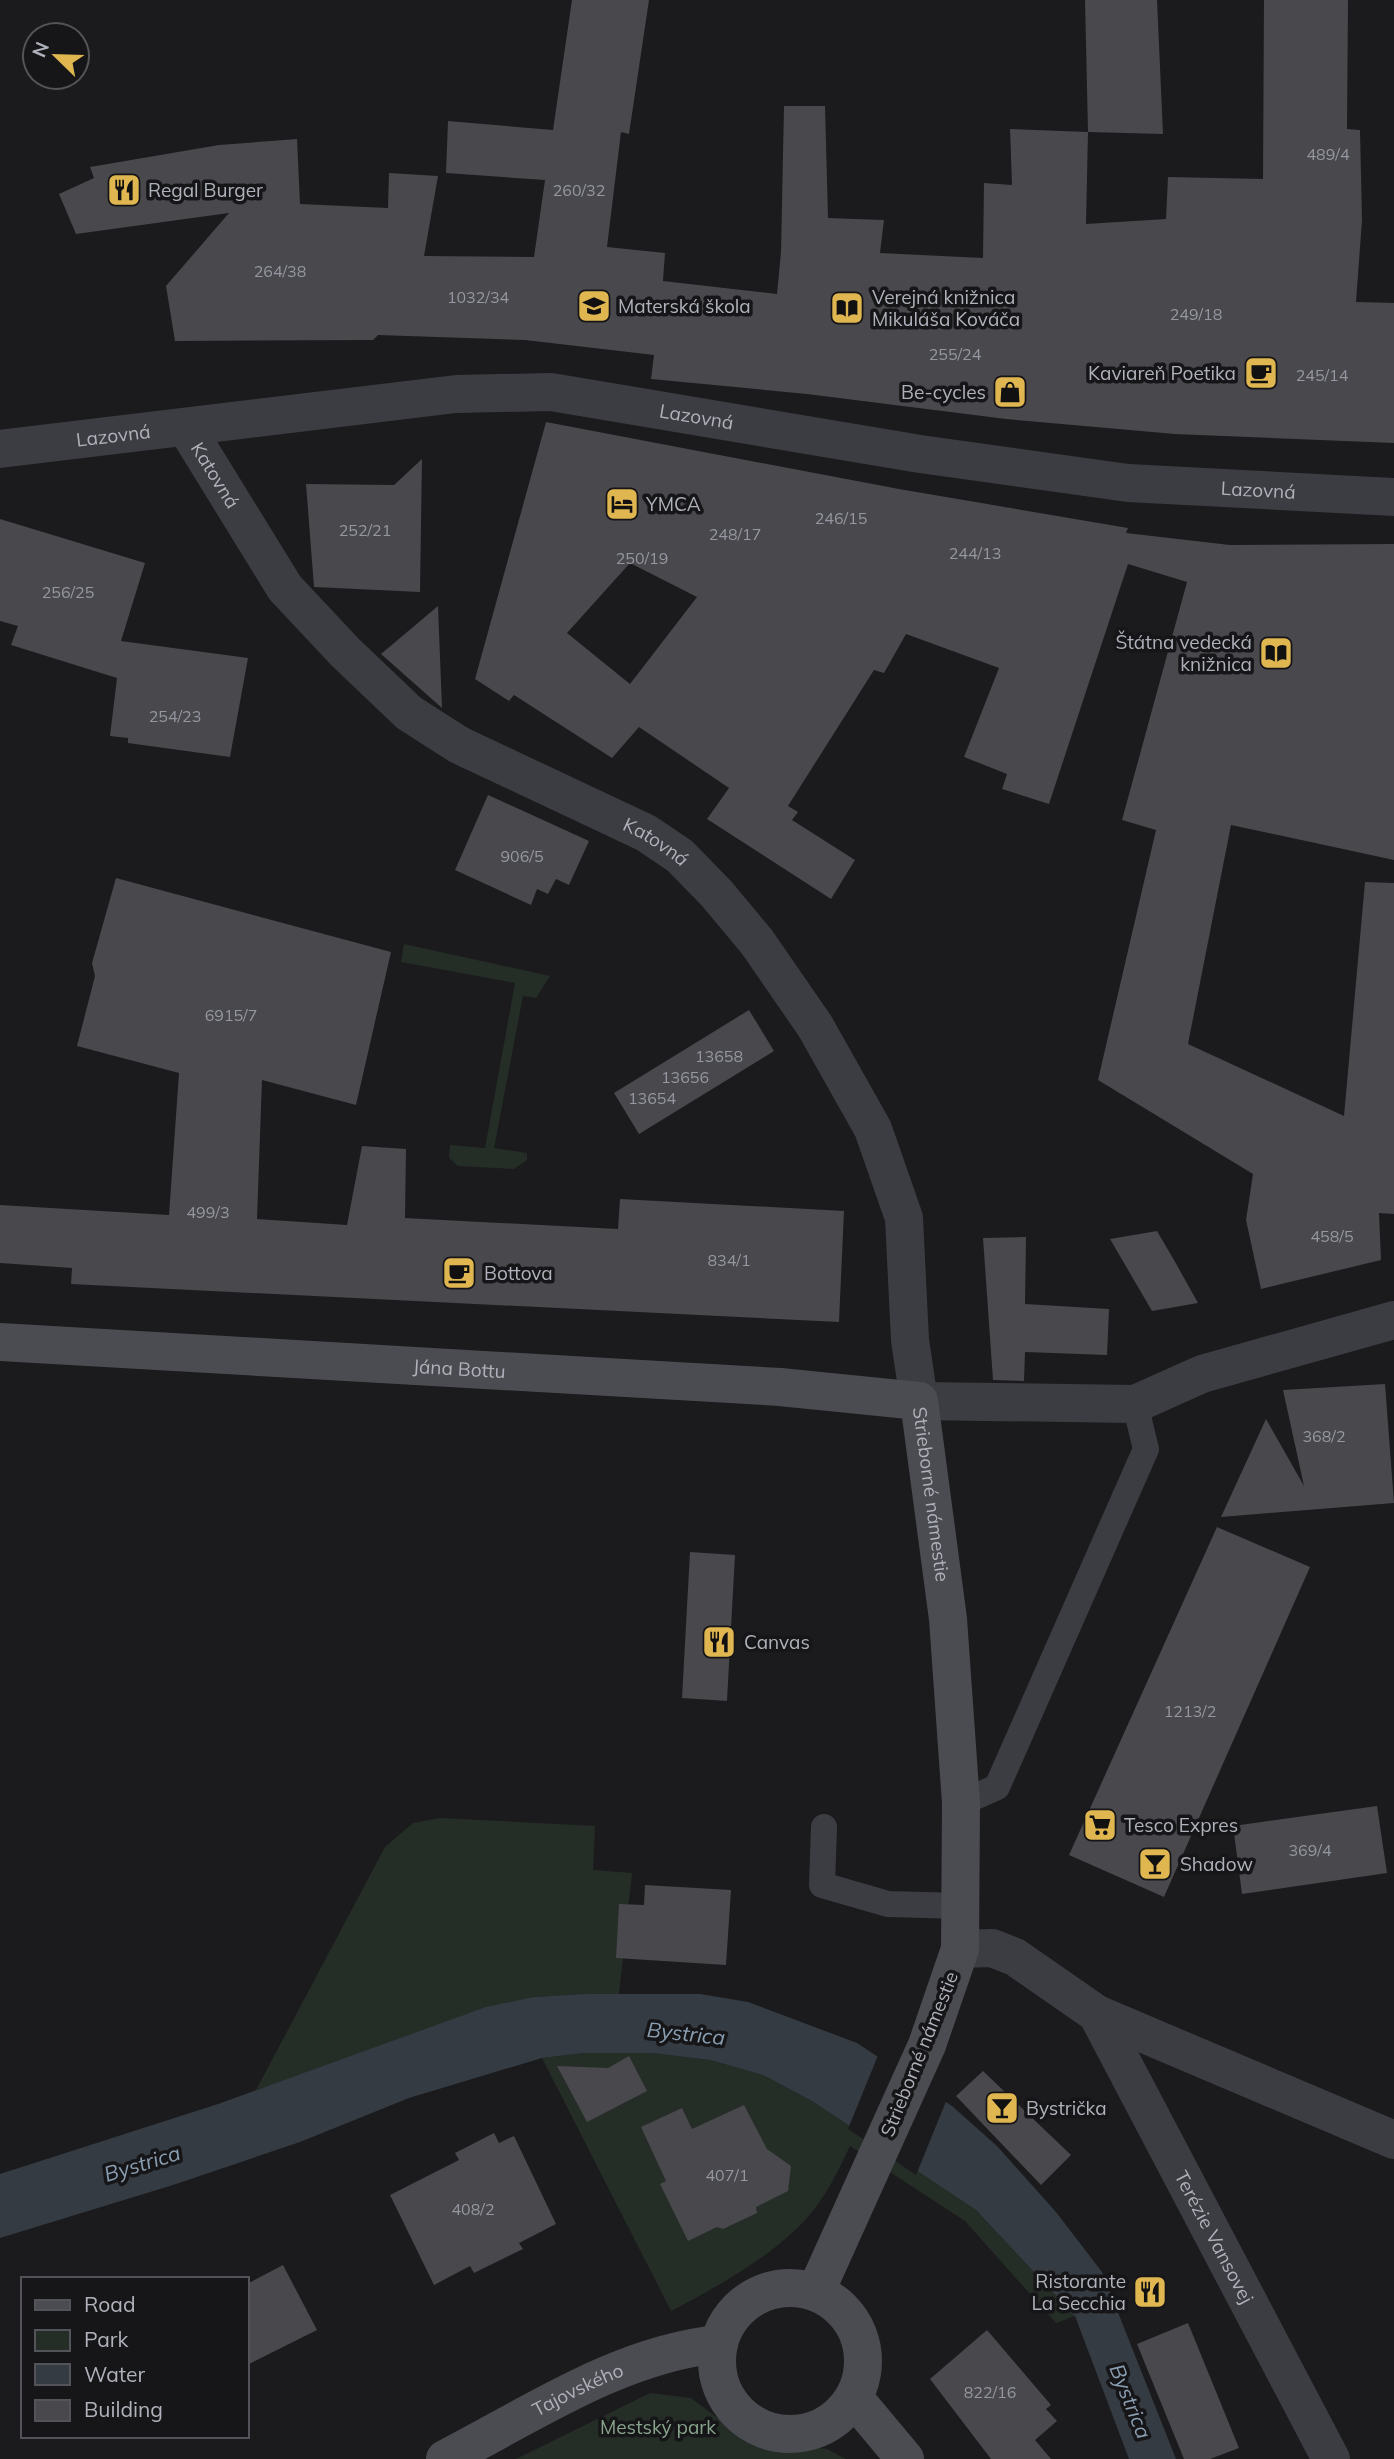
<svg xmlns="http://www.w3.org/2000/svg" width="1394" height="2459" viewBox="0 0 1394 2459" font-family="Mulish,sans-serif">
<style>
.green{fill:#252d27}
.water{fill:#343b42}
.pier{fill:#1b1b1d}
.building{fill:#48484d;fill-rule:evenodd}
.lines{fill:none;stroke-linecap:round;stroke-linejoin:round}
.lane{stroke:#3c3d42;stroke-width:26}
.street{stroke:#3c3d42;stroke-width:38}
.secondary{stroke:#4b4c51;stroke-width:38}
.labels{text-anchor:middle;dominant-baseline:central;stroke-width:7;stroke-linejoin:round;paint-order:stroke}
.number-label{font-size:16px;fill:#9598a0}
.poi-label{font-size:19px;fill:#afb2bb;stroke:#161618;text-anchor:start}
.street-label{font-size:19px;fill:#afb2bb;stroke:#161618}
.park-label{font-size:19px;fill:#88a48b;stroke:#161618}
.water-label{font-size:21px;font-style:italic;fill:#8a9eb2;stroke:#161618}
</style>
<rect width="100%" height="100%" fill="#1b1b1d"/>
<!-- green -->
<path class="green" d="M404,944L550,976L536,998L523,996L494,1148L527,1153V1160L514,1169L458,1166L449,1158L450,1145L485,1148L515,983L401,962Z
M440,1818L595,1826L593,1870L632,1873L619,1994L534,1997L256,2090L385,1847L413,1823Z
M584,2053H652L710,2060L763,2075L812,2101L976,2210L1075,2316L1056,2323L965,2221L850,2146C840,2167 830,2188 816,2207C783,2251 719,2286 671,2311L542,2058Z
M650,2393L691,2398L731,2428L765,2443L827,2449L846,2459H516Z"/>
<!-- water -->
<path class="water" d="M586,1994H700L748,2002L857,2043L952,2106L997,2146L1056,2212L1102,2272L1176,2459H1129L1075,2316L976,2210L812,2101L763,2075L710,2060L652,2053H584L542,2058L409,2098L300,2142L173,2185L0,2238V2174L218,2104L486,2007L534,1997Z"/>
<!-- pier -->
<path class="pier" d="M879,2053L947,2099L916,2175L848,2129Z"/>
<!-- building -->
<path class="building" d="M572,0H649L629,134L621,132L607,247L665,253L663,281L777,294L781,252L784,106H825L828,218L884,220L880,253L983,258L984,183L1012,185L1010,129L1088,132L1086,224L1166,219L1168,177L1263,179L1264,0H1348L1347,129L1360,130L1362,220L1356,302L1394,303V443L1175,434L1006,419L807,394L651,379L654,355L525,340L378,335L373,340L175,341L166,286L229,213L76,234L59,194L94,178L90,167L219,145L297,139L300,204L388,208L389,173L438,176L424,256L534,257L545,180L446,173L448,121L553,130Z
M1085,0H1157L1163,134L1088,132Z
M546,422L899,489L1128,528L1126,533L1230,545L1394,544V860L1231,825L1188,1044L1344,1116L1365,882L1394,883V1214L1379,1213L1381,1260L1261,1289L1246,1220L1253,1174L1098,1080L1156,830L1122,820L1187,582L1128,564L1049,804L1002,789L1007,774L964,757L999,668L906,634L884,673L874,670L788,806L798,812L792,820L855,860L831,899L707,819L729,788L639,727L612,758L514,695L509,701L475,679ZM630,563L697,597L630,684L567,633Z
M422,459L420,592L314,587L306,484L394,485Z
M0,519L145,563L121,641L248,658L230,757L128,743V738L110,736L117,678L11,645L18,626L0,621Z
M438,606L442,708L381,654Z
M488,795L589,841L569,885L556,879L548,894L537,889L531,905L455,870Z
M116,878L391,952L356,1105L262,1080L257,1219L347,1225L362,1146L406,1149L405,1218L618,1229L620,1199L844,1211L839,1322L71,1284L72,1268L0,1263V1205L169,1215L179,1073L77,1046L95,976L92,963Z
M749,1010L774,1051L639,1134L614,1093Z
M1157,1231L1174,1260L1198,1303L1152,1311L1110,1239Z
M1026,1237L1025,1304L1109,1309L1107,1355L1025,1352L1024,1381L993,1380L983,1238Z
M1385,1384L1394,1503L1221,1517L1266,1419L1304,1486L1283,1390Z
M1217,1527L1310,1567L1164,1897L1069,1855Z
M690,1552L735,1555L727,1701L682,1698Z
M1377,1806L1387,1873L1242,1894L1233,1826Z
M645,1885L731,1890L726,1965L616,1958L619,1904L644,1905Z
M629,2056L647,2091L587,2122L557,2066L608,2068Z
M983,2071L1071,2155L1041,2185L956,2096Z
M744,2105L767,2149L791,2166L788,2191L756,2207L757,2213L723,2229L717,2227L688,2241L660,2184L666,2181L641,2127L682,2108L692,2129Z
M494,2133L499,2143L514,2136L556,2224L519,2243L523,2249L474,2273L470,2266L434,2285L390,2195L459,2160L455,2153Z
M283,2265L317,2330L247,2365V2284Z
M1188,2323L1239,2448L1210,2459H1184L1137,2344Z
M987,2330L1051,2405L1046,2409L1057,2421L1035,2440L1051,2459H991L930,2379Z"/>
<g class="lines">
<!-- lane -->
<path class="lane" d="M961,1803L997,1787L1146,1449L1135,1404
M824,1827L822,1885L888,1904L960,1906"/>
<!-- street -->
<g class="street">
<path id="s1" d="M187,429L285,588L345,652L409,713L459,745L646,833L680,856L717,894L757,942L815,1026L873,1129L904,1218L910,1340L919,1401L1135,1404L1202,1374L1394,1320"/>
<path id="s2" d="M0,449L456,394L551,392L920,454L1128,483L1394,497"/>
<path d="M960,1949L992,1948L1015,1957L1097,2014L1394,2140"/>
<path id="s3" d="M1097,2014L1331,2459"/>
</g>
<!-- secondary -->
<g class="secondary">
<path id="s4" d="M0,1342L780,1387L919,1401L948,1619L961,1803L960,1949L927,2045L816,2291"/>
<circle cx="790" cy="2361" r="73"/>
<path d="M854,2398L905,2459"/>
<path id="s5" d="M445,2459C532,2414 620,2354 719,2344"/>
</g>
</g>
<!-- icons -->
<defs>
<symbol id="restaurant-square" viewBox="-11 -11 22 22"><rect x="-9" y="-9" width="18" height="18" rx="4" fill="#e0b650" stroke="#161618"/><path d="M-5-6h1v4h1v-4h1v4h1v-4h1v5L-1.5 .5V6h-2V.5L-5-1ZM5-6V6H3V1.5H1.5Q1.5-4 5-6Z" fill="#111"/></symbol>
<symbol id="school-square" viewBox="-11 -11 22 22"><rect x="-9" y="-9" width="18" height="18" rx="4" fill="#e0b650" stroke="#161618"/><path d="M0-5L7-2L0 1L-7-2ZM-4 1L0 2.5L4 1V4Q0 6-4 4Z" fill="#111"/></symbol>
<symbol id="library-square" viewBox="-11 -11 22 22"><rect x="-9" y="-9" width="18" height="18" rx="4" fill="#e0b650" stroke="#161618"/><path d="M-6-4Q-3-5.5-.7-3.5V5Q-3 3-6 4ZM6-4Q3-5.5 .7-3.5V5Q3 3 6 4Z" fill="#111"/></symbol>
<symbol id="cafe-square" viewBox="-11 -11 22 22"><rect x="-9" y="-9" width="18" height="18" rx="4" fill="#e0b650" stroke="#161618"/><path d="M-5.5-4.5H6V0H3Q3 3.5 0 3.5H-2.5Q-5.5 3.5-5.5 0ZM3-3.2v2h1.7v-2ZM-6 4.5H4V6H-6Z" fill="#111"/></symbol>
<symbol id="shop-square" viewBox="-11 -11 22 22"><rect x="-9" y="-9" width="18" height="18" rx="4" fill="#e0b650" stroke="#161618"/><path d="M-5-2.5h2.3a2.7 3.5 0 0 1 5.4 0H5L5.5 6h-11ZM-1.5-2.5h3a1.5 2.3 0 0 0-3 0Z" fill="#111"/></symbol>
<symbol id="hotel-square" viewBox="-11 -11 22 22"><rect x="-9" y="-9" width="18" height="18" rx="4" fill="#e0b650" stroke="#161618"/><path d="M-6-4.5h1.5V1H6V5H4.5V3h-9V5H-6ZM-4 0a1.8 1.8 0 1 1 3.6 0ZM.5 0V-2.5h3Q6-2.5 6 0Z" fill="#111"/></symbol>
<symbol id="supermarket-square" viewBox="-11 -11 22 22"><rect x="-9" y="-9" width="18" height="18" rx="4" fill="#e0b650" stroke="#161618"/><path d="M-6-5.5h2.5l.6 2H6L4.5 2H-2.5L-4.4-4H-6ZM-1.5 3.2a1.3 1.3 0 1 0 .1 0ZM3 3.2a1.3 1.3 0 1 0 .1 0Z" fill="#111"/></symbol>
<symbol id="bar-square" viewBox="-11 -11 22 22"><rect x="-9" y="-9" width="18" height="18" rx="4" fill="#e0b650" stroke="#161618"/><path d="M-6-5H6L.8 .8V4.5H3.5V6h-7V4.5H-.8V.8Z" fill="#111"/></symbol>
</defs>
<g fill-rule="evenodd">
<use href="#restaurant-square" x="105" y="171" width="38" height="38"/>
<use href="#school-square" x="575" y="287" width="38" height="38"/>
<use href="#library-square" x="828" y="289" width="38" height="38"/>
<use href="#cafe-square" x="1242" y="354" width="38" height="38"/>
<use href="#shop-square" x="991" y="373" width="38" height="38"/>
<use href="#hotel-square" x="603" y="485" width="38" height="38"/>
<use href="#library-square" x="1257" y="634" width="38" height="38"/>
<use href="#cafe-square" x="440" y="1254" width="38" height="38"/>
<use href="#restaurant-square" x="700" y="1623" width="38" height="38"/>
<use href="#supermarket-square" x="1081" y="1806" width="38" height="38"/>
<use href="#bar-square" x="1136" y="1845" width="38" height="38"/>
<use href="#bar-square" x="983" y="2089" width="38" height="38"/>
<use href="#restaurant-square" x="1131" y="2273" width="38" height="38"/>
</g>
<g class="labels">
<!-- number labels -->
<g class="number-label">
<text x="1328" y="154">489/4</text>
<text x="579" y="190">260/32</text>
<text x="280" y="271">264/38</text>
<text x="478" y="297">1032/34</text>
<text x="1196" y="314">249/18</text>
<text x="955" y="354">255/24</text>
<text x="1322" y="375">245/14</text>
<text x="841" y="518">246/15</text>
<text x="365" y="530">252/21</text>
<text x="735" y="534">248/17</text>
<text x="975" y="553">244/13</text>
<text x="642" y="558">250/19</text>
<text x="68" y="592">256/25</text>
<text x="175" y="716">254/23</text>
<text x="522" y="856">906/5</text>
<text x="231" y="1015">6915/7</text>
<text x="719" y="1056">13658</text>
<text x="685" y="1077">13656</text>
<text x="652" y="1098">13654</text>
<text x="208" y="1212">499/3</text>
<text x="1332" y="1236">458/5</text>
<text x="729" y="1260">834/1</text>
<text x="1324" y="1436">368/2</text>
<text x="1190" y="1711">1213/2</text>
<text x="1310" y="1850">369/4</text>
<text x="727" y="2175">407/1</text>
<text x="473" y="2209">408/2</text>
<text x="990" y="2392">822/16</text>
</g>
<!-- poi labels -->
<g class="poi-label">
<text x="148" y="190">Regal Burger</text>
<text x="872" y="297">Verejná knižnica<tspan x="872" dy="22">Mikuláša Kováča</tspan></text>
<text x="618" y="306">Materská škola</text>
<text x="1236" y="373" text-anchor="end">Kaviareň Poetika</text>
<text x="986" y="392" text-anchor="end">Be-cycles</text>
<text x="646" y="504">YMCA</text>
<text x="1252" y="642" text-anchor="end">Štátna vedecká<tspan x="1252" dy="22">knižnica</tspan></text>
<text x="484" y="1273">Bottova</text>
<text x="744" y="1642">Canvas</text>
<text x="1124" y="1825">Tesco Expres</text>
<text x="1180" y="1864">Shadow</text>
<text x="1026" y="2108">Bystrička</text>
<text x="1126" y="2281" text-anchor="end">Ristorante<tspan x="1126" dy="22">La Secchia</tspan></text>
</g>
<!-- street labels -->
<g class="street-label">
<text stroke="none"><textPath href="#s2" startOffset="702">Lazovná</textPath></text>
<text stroke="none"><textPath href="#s2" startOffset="114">Lazovná</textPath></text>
<text stroke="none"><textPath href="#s1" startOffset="54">Katovná</textPath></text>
<text stroke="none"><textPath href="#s2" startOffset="1269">Lazovná</textPath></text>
<text stroke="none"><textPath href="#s1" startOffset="642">Katovná</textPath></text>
<text stroke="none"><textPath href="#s4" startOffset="460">Jána Bottu</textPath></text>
<text stroke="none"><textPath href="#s4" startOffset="1015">Strieborné námestie</textPath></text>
<text transform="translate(919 2054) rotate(-68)">Strieborné námestie</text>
<text stroke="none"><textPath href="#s3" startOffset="252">Terézie Vansovej</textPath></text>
<text stroke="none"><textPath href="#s5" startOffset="150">Tajovského</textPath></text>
</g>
<!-- park labels -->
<g class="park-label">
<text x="658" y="2427">Mestský park</text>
</g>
<!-- water labels -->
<g class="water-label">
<text transform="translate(686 2033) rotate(6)">Bystrica</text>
<text transform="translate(142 2163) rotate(-17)">Bystrica</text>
<text transform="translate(1131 2401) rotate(68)">Bystrica</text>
</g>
</g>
<!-- legend -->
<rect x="21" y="2277" width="228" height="161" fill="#161618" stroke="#535459" stroke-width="2"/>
<rect x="35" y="2300" width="35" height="10" fill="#4b4c51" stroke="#535459" stroke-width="2"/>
<text x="84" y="2312" font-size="21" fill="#afb2bb">Road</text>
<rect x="35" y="2330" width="35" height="21" fill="#252d27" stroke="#535459" stroke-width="2"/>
<text x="84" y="2347" font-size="21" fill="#afb2bb">Park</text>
<rect x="35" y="2364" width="35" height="21" fill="#343b42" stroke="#535459" stroke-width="2"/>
<text x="84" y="2382" font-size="21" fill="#afb2bb">Water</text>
<rect x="35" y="2400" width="35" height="21" fill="#48484d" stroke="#535459" stroke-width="2"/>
<text x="84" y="2417" font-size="21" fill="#afb2bb">Building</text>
<!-- north arrow -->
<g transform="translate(56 56) rotate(293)"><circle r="33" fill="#161618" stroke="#535459" stroke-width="2"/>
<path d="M0-5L12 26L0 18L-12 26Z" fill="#e0b650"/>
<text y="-10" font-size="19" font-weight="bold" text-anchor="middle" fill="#afb2bb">N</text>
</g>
</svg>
